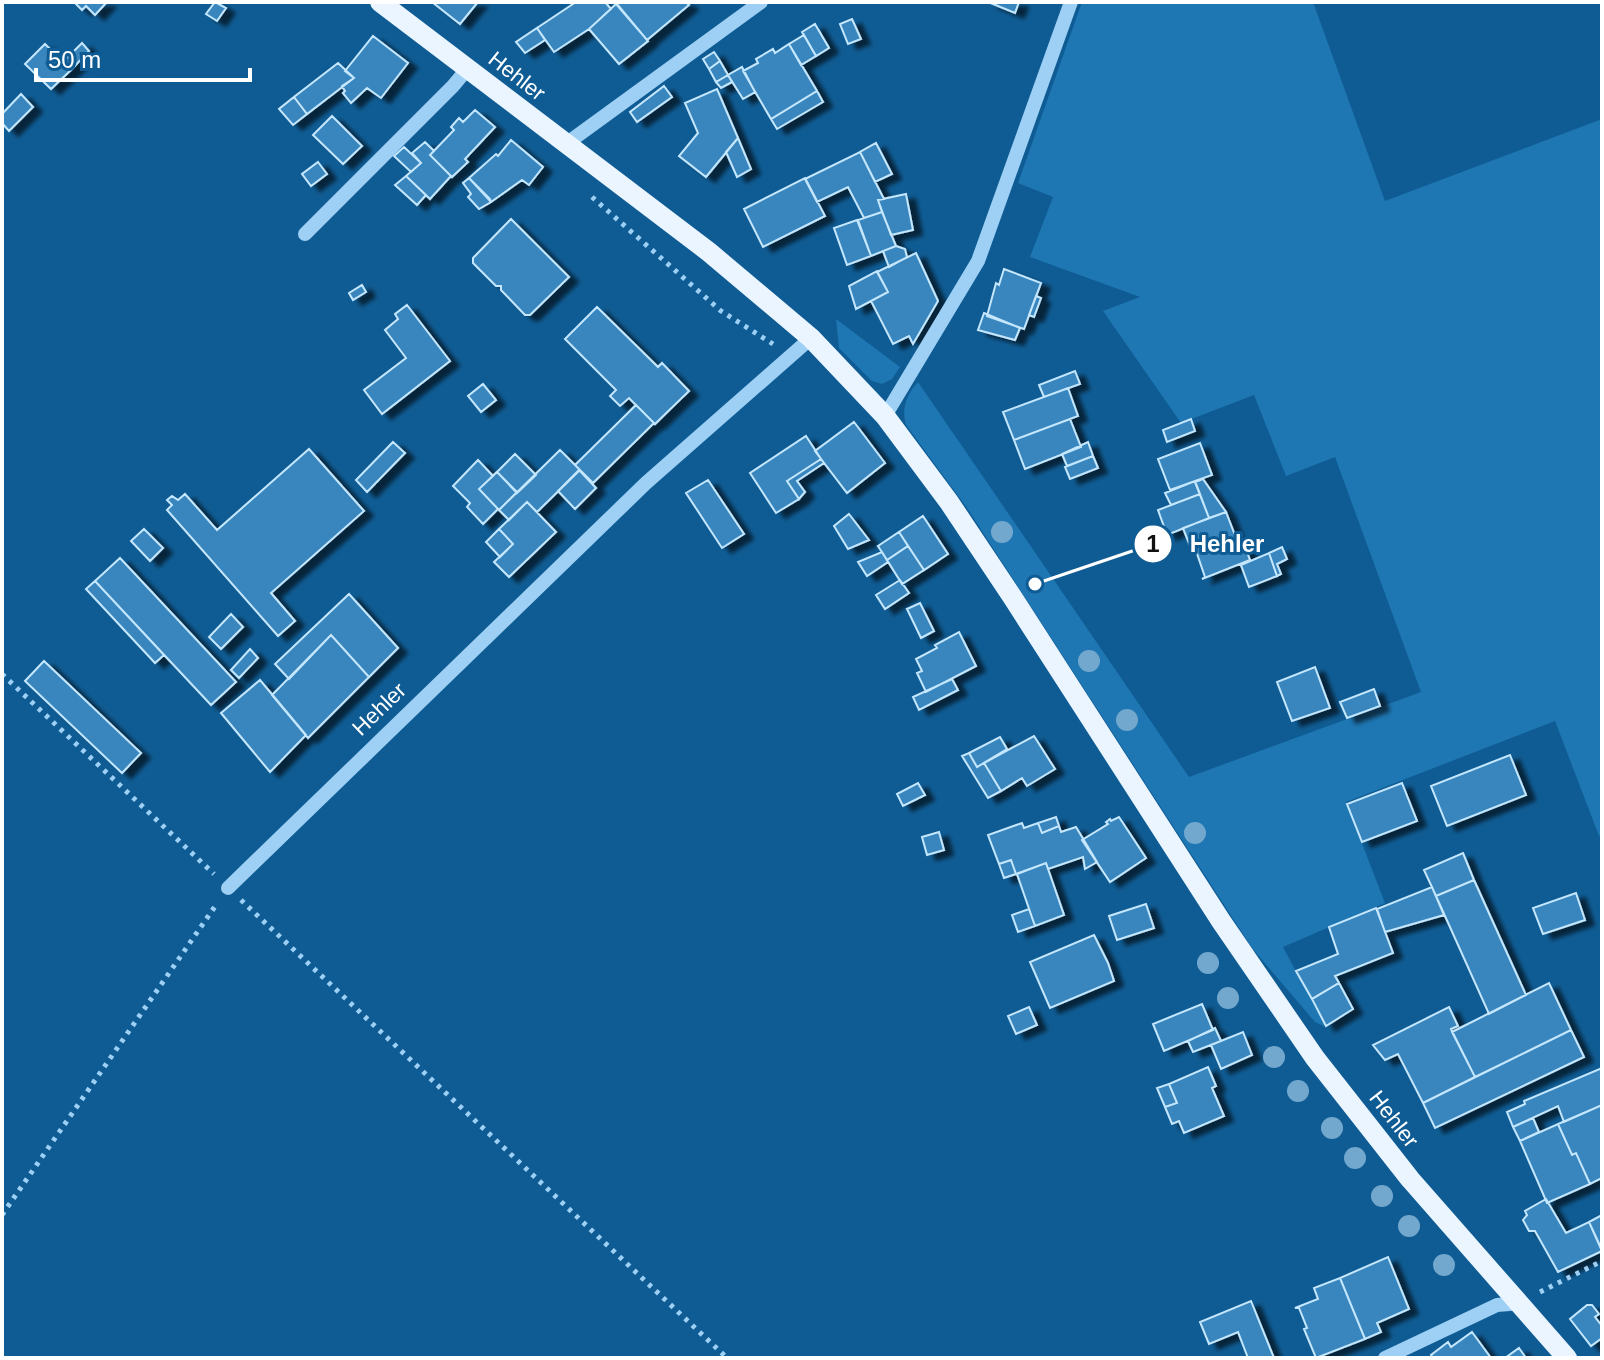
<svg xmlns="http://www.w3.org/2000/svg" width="1604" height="1360" viewBox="0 0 1604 1360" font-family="Arial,sans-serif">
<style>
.green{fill:#1e76b2}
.building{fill:#3886bd;stroke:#c5e7fe;stroke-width:2;filter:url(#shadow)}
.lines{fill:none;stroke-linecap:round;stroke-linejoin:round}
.path{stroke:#9dd0f4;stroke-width:5;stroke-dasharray:4 6;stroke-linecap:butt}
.minor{stroke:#9dd0f4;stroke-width:14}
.major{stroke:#eaf5ff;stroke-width:20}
.tree{fill:#73a8ce}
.labels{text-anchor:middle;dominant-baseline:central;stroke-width:6;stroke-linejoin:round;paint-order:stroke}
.street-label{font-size:22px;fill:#fff;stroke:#0f5c94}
.leader{fill:none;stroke:#fff;stroke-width:3}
.callout-dot{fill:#fff;stroke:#0f5c94;stroke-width:3}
.mark-label{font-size:24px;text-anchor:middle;font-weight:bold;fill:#111}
.callout-label{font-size:24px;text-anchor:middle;font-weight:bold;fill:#fff;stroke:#0f5c94;stroke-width:6;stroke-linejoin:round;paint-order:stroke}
</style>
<defs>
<filter id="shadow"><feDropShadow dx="9" dy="5" stdDeviation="2" flood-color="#0009"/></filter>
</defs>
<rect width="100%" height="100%" fill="#0f5c94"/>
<!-- green -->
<path class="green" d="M1082,2H1313L1385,201L1602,119V835L1599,836L1555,721L1346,802L1385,903L1283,947L1326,1027L1315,1022L1252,948L967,508L906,425C901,408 907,394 918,382L1189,777L1421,692L1335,457L1286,476L1254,395L1181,423L1103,311L1140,297L1030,257L1053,197L1018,183Z
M836,319L900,367L892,379L882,384L872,381L839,348Z"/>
<!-- building -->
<path class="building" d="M74,2H107L95,15L86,6L82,10Z
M215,2L226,8L217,21L206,14Z
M432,2H478L460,24Z
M576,2H605L611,9L589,29L554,52L537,28Z
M619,2H686L689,5L647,40L617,4Z
M988,2H1019L1015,13Z
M616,4L648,41L619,64L589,29Z
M852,19L861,39L848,44L840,24Z
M815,24L829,48L816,56L802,32Z
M537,28L545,40L525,53L516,42Z
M804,35L816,56L801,65L789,44Z
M373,36L408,63L381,98L367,88L351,103L343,93L345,91L342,86L354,78L345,71Z
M82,43L89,51L71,70L63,62Z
M45,44L71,70L51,89L25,64Z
M789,44L817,91L771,119L743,71L758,63L756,59L773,49L775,53Z
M714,52L720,61L709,69L703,59Z
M720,61L728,75L716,82L709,69Z
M338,63L354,78L307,114L294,97Z
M742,67L755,92L743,99L728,75Z
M728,75L732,82L721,88L716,82Z
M664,86L672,97L637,122L630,112Z
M717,89L738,138L706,177L679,156L698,133L685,103Z
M817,91L823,102L777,129L771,119Z
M21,94L33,107L9,131L2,123V114Z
M294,97L307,114L293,125L279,109Z
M475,110L495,127L465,159L468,162L452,177L430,155L454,130L451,127L459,118L463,122Z
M332,116L362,146L343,164L313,135Z
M738,138L751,169L737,177L726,152Z
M511,140L543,167L529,185L522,180L491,202L469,178L496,154L498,156Z
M425,142L434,151L430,155L451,176L430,199L406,176L421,163L412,153Z
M876,143L892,174L875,182L860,152Z
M404,147L421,163L411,172L394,156Z
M860,152L884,199L878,200L882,212L864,218L848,187L817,202L805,179Z
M318,162L327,174L311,186L302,174Z
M406,176L426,195L417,205L395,185Z
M469,178L490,199L491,202L479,209L468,197L471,194L463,183Z
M805,178L825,216L763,247L744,209Z
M906,194L913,230L891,235L878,200Z
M882,212L896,246L871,256L858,220Z
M511,219L569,277L530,315H525L501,290V286H496L473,263V258Z
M857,220L871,256L847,265L834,228Z
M896,246L905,249L907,257L889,267L883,251Z
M916,253L938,301L913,344L909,336L893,344L871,301L888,292L877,272Z
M1004,269L1041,283L1024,329L987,316L996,283L999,285Z
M877,271L888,292L856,309L849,286Z
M362,285L366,292L353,300L349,293Z
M1036,296L1041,298L1034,317L1029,315Z
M407,305L450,361L382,414L364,390L406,358L385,330L398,319L395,314Z
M597,307L658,367L662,363L689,391L655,424L629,398L620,406L610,396L616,390L565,339Z
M984,313L1020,328L1015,340L978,330Z
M1075,371L1080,384L1044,397L1039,385Z
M483,384L496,400L481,412L468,396Z
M1068,388L1078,416L1014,440L1003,412Z
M636,405L654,423L593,483L575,465Z
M1070,419L1081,447L1025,469L1014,440Z
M1191,419L1195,431L1167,442L1163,430Z
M854,422L885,463L847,493L815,451Z
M806,436L821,459L787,481L799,499L776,513L750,473Z
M393,442L405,453L367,492L356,480Z
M1088,442L1093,456L1067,466L1062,454Z
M1200,443L1212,475L1170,490L1158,459Z
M309,449L364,511L271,593L295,621L278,636L167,510L172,505L167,500L172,496L178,500L185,494L217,530Z
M560,450L580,470L537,512L527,502L509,520L499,510Z
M515,454L536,475L517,493L497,472Z
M1093,456L1098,468L1070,479L1065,467Z
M821,459L824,463L797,481L805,492L799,499L787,481Z
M478,460L493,476L479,489L498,509L483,524L467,507L470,503L453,486Z
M579,470L596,488L575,509L558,491Z
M497,472L517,492L499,510L479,489Z
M1203,479L1226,512L1209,518L1195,482Z
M708,480L744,534L722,548L686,493Z
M1195,481L1200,494L1171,505L1165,493Z
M1200,494L1209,518L1167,535L1158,510Z
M527,502L556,532L509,577L494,562L513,544L499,529Z
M1226,512L1238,543L1243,541L1250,560L1202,579L1205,577L1194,545L1190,546L1183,528Z
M849,514L869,540L848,549L834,526Z
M923,516L948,554L924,570L899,532Z
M144,529L163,548L150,561L131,541Z
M499,529L513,544L500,557L486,542Z
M899,532L908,546L887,560L878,546Z
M908,546L924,570L902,584L887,560Z
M1282,547L1287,559L1277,564L1281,574L1277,576L1269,553Z
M882,552L888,562L867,576L858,562Z
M1269,553L1277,576L1249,587L1241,565Z
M120,558L236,682L211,705L95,581Z
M900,580L909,593L885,609L876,595Z
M95,581L164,655L155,663L86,589Z
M349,594L398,648L369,677L331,635L289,679L275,664Z
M920,603L934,631L921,638L907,609Z
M231,614L243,627L221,649L209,637Z
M959,632L976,666L926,692L917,673L922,671L916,659L937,648L935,645Z
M331,635L369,677L308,738L272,695Z
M250,649L258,658L239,678L231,670Z
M44,661L141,753L122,773L25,681Z
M1315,667L1330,708L1292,721L1277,682Z
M952,679L958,690L919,710L913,697Z
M260,680L306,735L270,772L221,713Z
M1374,689L1380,706L1347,718L1340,702Z
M1034,736L1055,769L1027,786L1022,778L1001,791L984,763Z
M1000,737L1007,749L977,767L969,753Z
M969,753L977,767L984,763L1001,791L988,798L962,756Z
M1510,755L1526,795L1447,826L1431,786Z
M918,783L925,795L903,806L897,794Z
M1402,783L1417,821L1362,842L1347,804Z
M1056,817L1059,826L1042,833L1038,823Z
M1119,817L1146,858L1110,882L1082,840L1108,824L1106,822L1110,819L1111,821Z
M1022,823L1024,828L1038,823L1042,833L1059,826L1061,832L1076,827L1097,862L1085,869L1083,857L1048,869L1046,863L1016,874L1011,860L999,864L988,835Z
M939,832L944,850L927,855L922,837Z
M1463,853L1474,880L1436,896L1424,870Z
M1011,860L1016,874L1004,878L999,864Z
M1046,863L1064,915L1035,926L1017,874Z
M1474,880L1526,995L1489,1014L1436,896Z
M1432,887L1444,915L1385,932L1377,909Z
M1576,893L1585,920L1543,934L1533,908Z
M1146,904L1154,928L1117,940L1109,916Z
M1376,908L1393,953L1335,976L1339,983L1312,999L1296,971L1338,954L1329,927Z
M1029,909L1035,926L1018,932L1012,915Z
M1094,935L1108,963L1114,981L1050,1008L1030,962Z
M1339,983L1353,1009L1326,1026L1312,999Z
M1549,983L1571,1030L1475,1077L1452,1032Z
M1202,1004L1213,1030L1164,1051L1153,1024Z
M1029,1007L1037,1025L1016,1034L1008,1016Z
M1449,1007L1458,1026L1451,1029L1475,1077L1423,1103L1398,1054L1385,1060L1373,1045Z
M1215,1028L1221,1041L1193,1052L1188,1041Z
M1571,1030L1584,1057L1435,1128L1423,1103Z
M1243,1032L1252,1055L1221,1069L1211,1045Z
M1208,1067L1216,1086L1212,1088L1224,1116L1184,1133L1179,1121L1172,1124L1165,1107L1177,1103L1169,1084Z
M1602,1068V1105L1564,1122L1558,1106L1513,1127L1507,1112L1525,1104L1524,1101Z
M1169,1084L1177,1103L1165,1107L1157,1088Z
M1602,1105V1178L1590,1184L1576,1153L1572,1155L1558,1124Z
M1533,1118L1539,1132L1520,1141L1513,1127Z
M1558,1124L1572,1155L1576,1153L1590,1184L1547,1203L1520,1141Z
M1546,1199L1566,1233L1589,1222L1602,1251L1558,1272L1535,1231H1529L1523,1220L1527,1215L1525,1211Z
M1602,1215V1250L1589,1222Z
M1388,1257L1409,1309L1377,1323L1381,1332L1365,1339L1340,1278Z
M1340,1278L1365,1339L1316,1358L1304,1329L1307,1328L1299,1308H1295L1318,1299L1314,1288Z
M1251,1301L1274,1358H1248L1238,1332L1209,1344L1200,1322Z
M1587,1305H1592L1599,1314L1595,1317L1602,1326V1338L1591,1346L1570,1319Z
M1472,1332L1491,1358H1433L1431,1355L1448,1342L1451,1347Z
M1519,1348L1526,1358H1505Z"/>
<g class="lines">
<!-- path -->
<path class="path" d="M592,197L721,311L773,344
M2,674L214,874
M241,900L727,1358
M2,1215L216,905
M1540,1292L1602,1261"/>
<!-- minor -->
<path class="minor" d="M566,144L761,2
M305,234L453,86L468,68
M885,416L978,261L1071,2
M228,888L646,483L811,338
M1385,1358L1497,1305L1522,1303"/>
<!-- major -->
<path class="major" d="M380,2L709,252L811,338L885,416L949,502L1013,598L1221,921L1315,1058L1410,1179L1567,1358"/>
</g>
<!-- trees -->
<g class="tree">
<circle cx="1002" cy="532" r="11"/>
<circle cx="1089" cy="661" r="11"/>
<circle cx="1127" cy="720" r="11"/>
<circle cx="1195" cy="833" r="11"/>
<circle cx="1208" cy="963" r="11"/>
<circle cx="1228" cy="998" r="11"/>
<circle cx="1274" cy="1057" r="11"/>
<circle cx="1298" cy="1091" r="11"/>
<circle cx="1332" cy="1128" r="11"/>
<circle cx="1355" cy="1158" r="11"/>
<circle cx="1382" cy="1196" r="11"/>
<circle cx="1409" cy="1226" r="11"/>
<circle cx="1444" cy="1265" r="11"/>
</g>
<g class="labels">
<!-- street labels -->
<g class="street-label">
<text transform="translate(517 76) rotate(38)">Hehler</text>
<text transform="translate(379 709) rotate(-44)">Hehler</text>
<text transform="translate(1394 1119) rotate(52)">Hehler</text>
</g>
</g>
<!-- callouts -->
<path class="leader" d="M1035 584L1153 544"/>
<g class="callout-dot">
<circle cx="1035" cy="584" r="8"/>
<circle cx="1153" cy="544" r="20"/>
</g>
<g class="mark-label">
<text x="1153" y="552">1</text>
</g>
<g class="callout-label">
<text x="1227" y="552">Hehler</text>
</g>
<!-- border -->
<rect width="1604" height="1360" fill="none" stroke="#ffffff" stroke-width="8"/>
<!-- scale -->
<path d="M36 68v12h214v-12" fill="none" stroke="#ffffff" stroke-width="4"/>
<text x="48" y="68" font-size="24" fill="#ffffff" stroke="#0f5c94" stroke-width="6" paint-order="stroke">50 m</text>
</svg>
